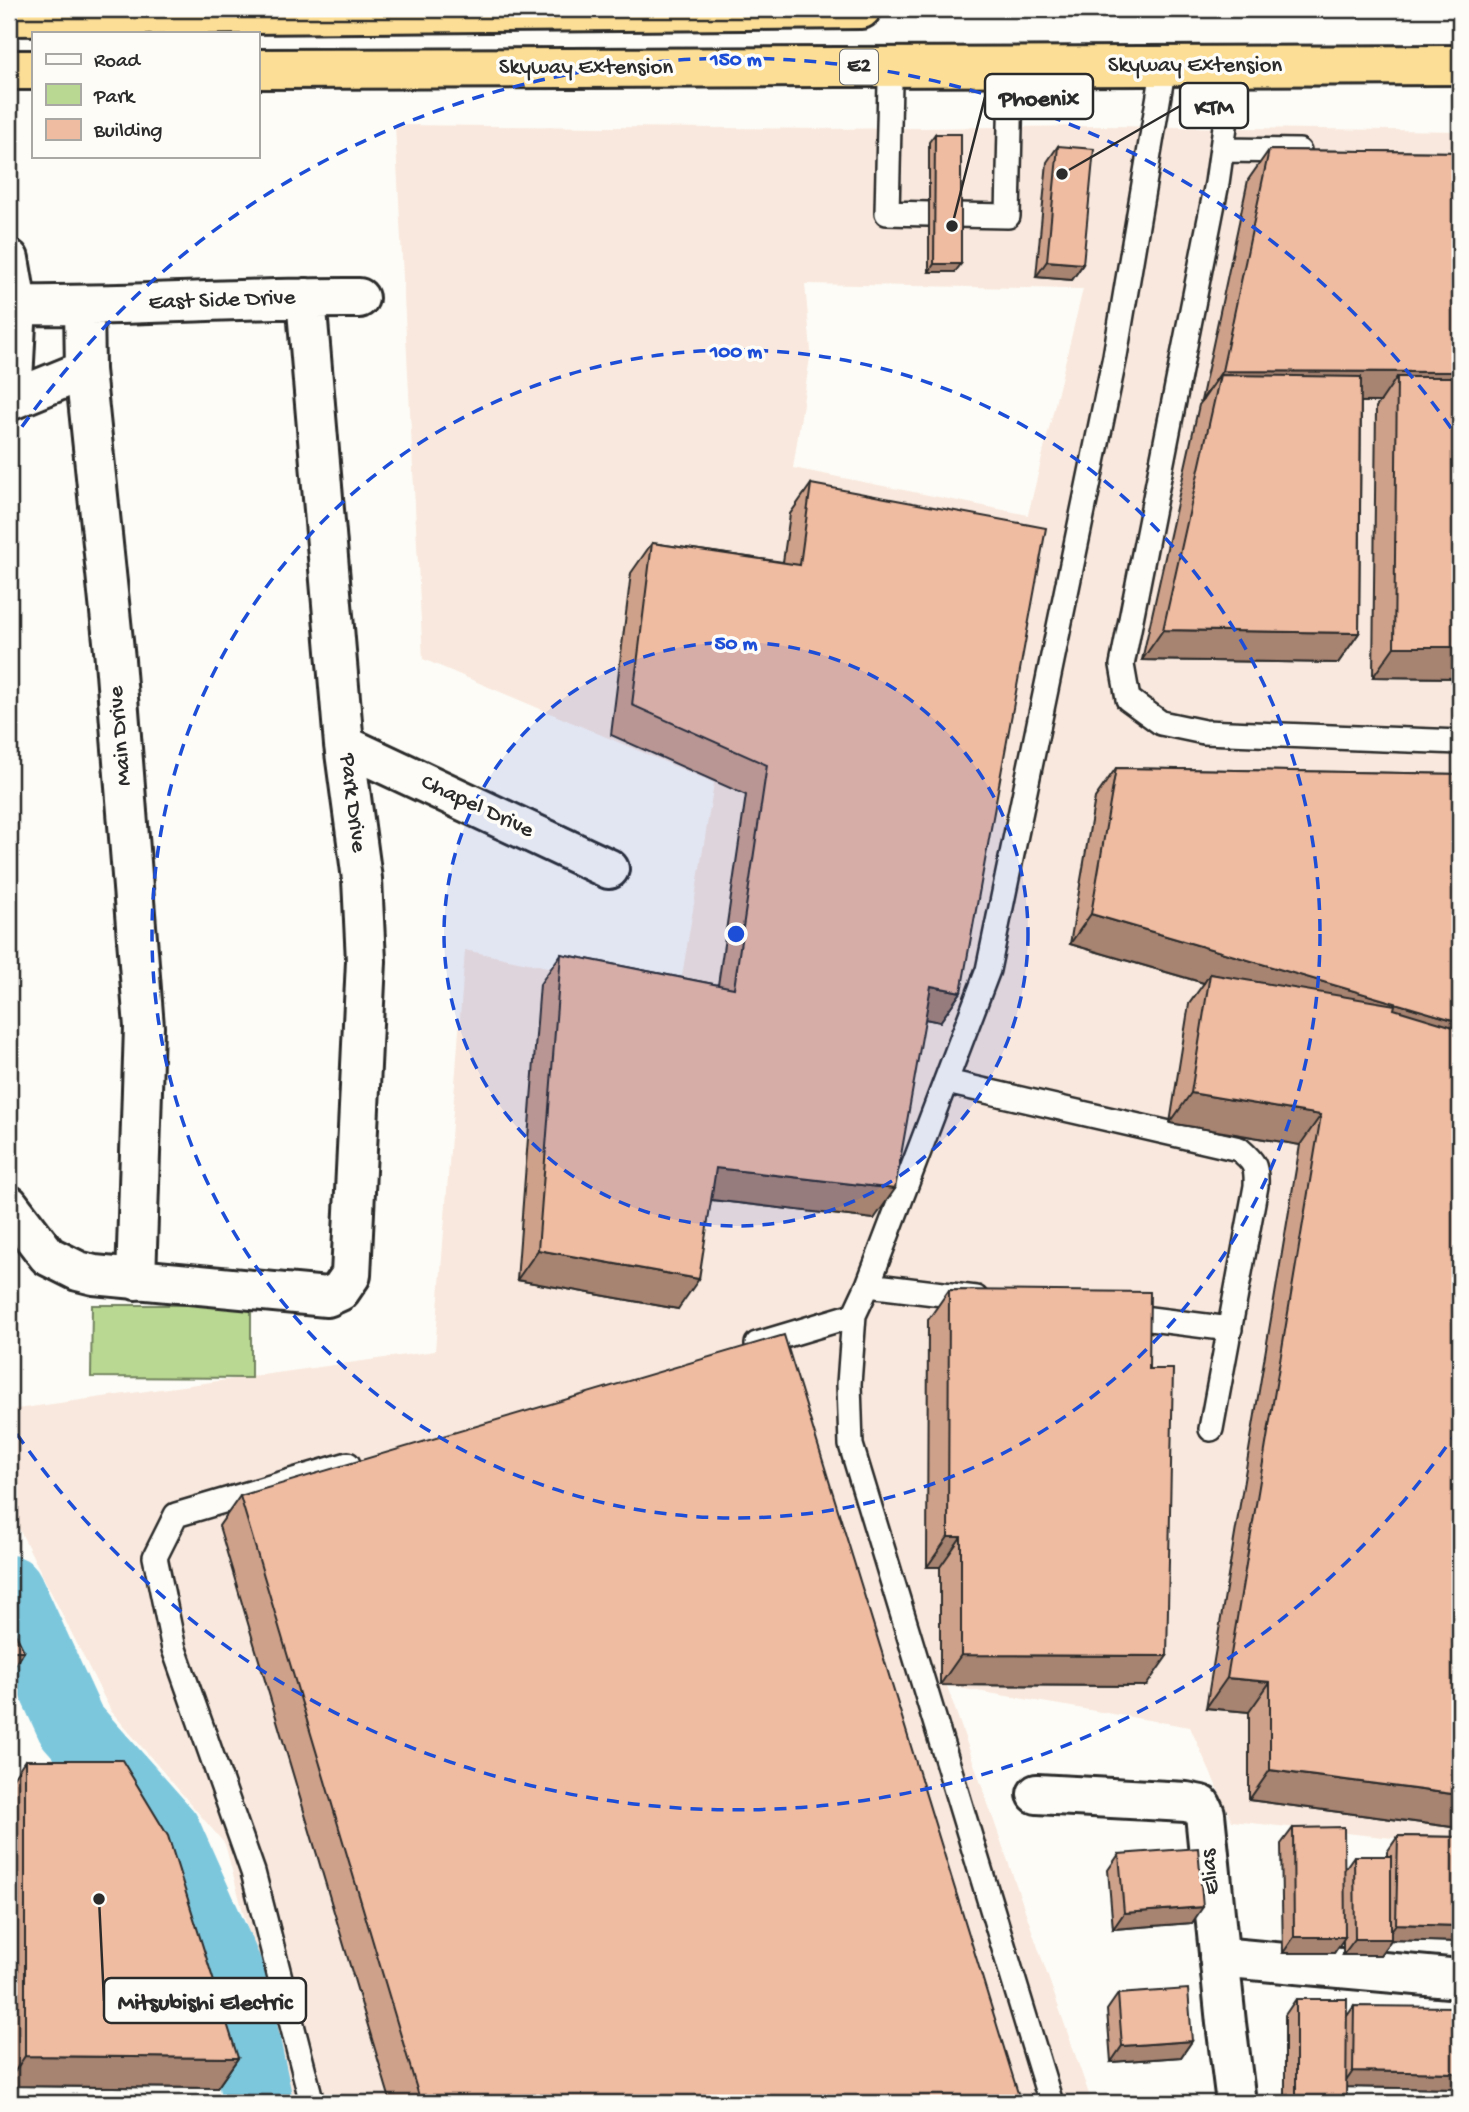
<svg xmlns="http://www.w3.org/2000/svg" width="1469" height="2112" viewBox="0 0 1469 2112" font-family="'Gochi Hand',sans-serif">
<style>
.built{fill:#f9e8dd;fill-rule:evenodd}
.green{fill:#b9d891;stroke:#72825e;stroke-width:2}
.lines{fill:none;stroke-linecap:round;stroke-linejoin:round}
.river{stroke:#7dc7dd;stroke-width:70}
.service-casing{stroke:#2b2b2b;stroke-width:28}
.minor-casing{stroke:#2b2b2b;stroke-width:44}
.motorway-casing{stroke:#2b2b2b;stroke-width:44}
.service{stroke:#fdfcf7;stroke-width:23}
.minor{stroke:#fdfcf7;stroke-width:38}
.motorway{stroke:#fcde96;stroke-width:38}
.wall{fill:#cea18a;stroke:#2b2b2b;stroke-width:2}
.shaded-wall{fill:#a78371;stroke:#2b2b2b;stroke-width:2}
.building{fill:#efbba1;stroke:#2b2b2b;stroke-width:2}
.ring{fill:none;stroke:#1d4ed8;stroke-width:3.5;stroke-dasharray:12 9}
.labels{text-anchor:middle;dominant-baseline:central;stroke-width:7;stroke-linejoin:round;paint-order:stroke}
.shield{fill:#fdfcf7;stroke:#6a6a68;stroke-width:2}
.shield-label{font-size:21px;font-weight:bold;fill:#2b2b2b}
.street-label{font-size:23px;fill:#2b2b2b;stroke:#fdfcf7}
.centre{fill:#1d4ed8;stroke:#fdfcf7;stroke-width:3.5}
.ring-label{font-size:21px;text-anchor:middle;font-weight:bold;fill:#1d4ed8;stroke:#fdfcf7;stroke-width:7;stroke-linejoin:round;paint-order:stroke}
.leader{fill:none;stroke:#2b2b2b;stroke-width:2.5}
.callout-dot{fill:#2b2b2b;stroke:#fdfcf7;stroke-width:2.5}
.callout{fill:#fdfcf7;stroke:#2b2b2b;stroke-width:2.5}
.callout-label{font-size:24px;text-anchor:middle;font-weight:bold;fill:#2b2b2b}
</style>
<rect width="100%" height="100%" fill="#fdfcf7"/>
<filter id="ink" filterUnits="userSpaceOnUse"><feTurbulence type="fractalNoise" baseFrequency=".0143" numOctaves="2"/><feDisplacementMap in="SourceGraphic" scale="14" xChannelSelector="R" yChannelSelector="G"/><feConvolveMatrix kernelMatrix="1 2 1 2 8 2 1 2 1" color-interpolation-filters="sRGB"/></filter>
<g filter="url(#ink)">
<!-- built -->
<path class="built" d="M395,125L824,129L1104,126L1460,131V1845L1232,1821L1190,1727L947,1686L1092,2103H294L225,1844L111,1711L9,1509V1410L435,1351L465,950L679,994L714,783L423,659ZM805,284L1083,289L1028,515L793,468L811,351Z"/>
<!-- green -->
<path class="green" d="M92,1305H251V1378L91,1377Z"/>
<g class="lines">
<!-- river -->
<path class="river" d="M9,1590L71,1725L166,1832L232,1980L258,2103"/>
<defs>
<path id="service" d="M1232,77L1217,183L1122,665L1128,699L1161,723L1204,732L1460,742
M890,82L887,213L929,214
M1222,150L1299,151
M955,215L1008,216L1011,82
M947,1082L1239,1149C1254,1162 1257,1165 1256,1186L1211,1429
M868,1285L976,1298
M1118,1315L1230,1329
M757,1344L854,1315
M312,2103L253,1872L174,1649L155,1557L176,1515L348,1464
M1051,2103L851,1445L849,1384L854,1315L868,1285L988,970L1115,356L1162,77"/>
<path id="minor" d="M9,259L17,305L12,399
M17,305C131,307 245,297 359,298
M84,306L85,370L115,660L144,1027L136,1280
M9,401L85,370
M344,745L609,869
M9,1205L48,1256L78,1271L94,1275L327,1297L340,1291L351,1275L366,961L362,879L344,745L306,298
M1037,1794L1186,1802L1201,1805L1205,1814L1226,2023L1236,2103
M1219,1957L1460,1979"/>
<path id="motorway" d="M9,16L861,9
M257,69L1460,65
M9,70H33"/>
</defs>
<!-- service casing -->
<use href="#service" class="service-casing"/>
<!-- minor casing -->
<use href="#minor" class="minor-casing"/>
<!-- motorway casing -->
<use href="#motorway" class="motorway-casing"/>
<!-- service -->
<use href="#service" class="service"/>
<!-- minor -->
<use href="#minor" class="minor"/>
<!-- motorway -->
<use href="#motorway" class="motorway"/>
</g>
<!-- wall -->
<path class="wall" d="M935,134L955,272H929V142Z
M1058,146L1083,264L1072,280L1036,277L1047,162Z
M1269,150L1460,152V678L1373,677L1376,407L1380,402H1361L1359,633L1338,663L1142,660L1199,405L1202,401H1201L1248,180Z
M811,484L961,992L940,1022L925,1019L874,1219L711,1200L678,1309L517,1280L540,984L561,954L718,985L746,795L611,735L631,573L652,543L783,562L790,514Z
M1116,768L1460,774V1828L1249,1800V1712L1206,1708L1300,1145L1170,1123L1189,1004L1204,983L1070,944L1095,798Z
M949,1290L1149,1369L1146,1686L940,1685V1567H927L928,1320Z
M240,1496L1021,2103H391L219,1526Z
M25,1760L238,2058L217,2088L9,2086V1784Z
M1293,1828L1344,1870L1354,1856H1387V1852L1398,1836L1460,1837V1942L1391,1940L1380,1955H1343V1939L1334,1953H1283L1281,1844Z
M1119,1854L1192,1923L1113,1929L1108,1870Z
M1118,1994L1192,2041L1181,2057L1111,2062L1107,2010Z
M1296,1999L1347,2016L1354,2006L1460,2089L1346,2087V2103H1285V2015Z"/>
<!-- shaded-wall -->
<path class="shaded-wall" d="M1047,261L1083,264L1072,280L1036,277Z
M934,264H961L955,272H929Z
M1222,371L1460,372V402L1397,377L1380,402L1215,401L1220,375L1202,401H1201Z
M1163,630L1359,633L1338,663L1142,660Z
M1394,647H1460V678L1373,677Z
M1091,914L1460,1022V1031L1210,974L1204,983L1070,944Z
M931,986L961,992L940,1022L910,1016Z
M1191,1093L1321,1115L1300,1145L1170,1123Z
M716,1168L895,1189L874,1219L695,1198Z
M538,1250L699,1279L678,1309L517,1280Z
M948,1537H961L940,1567H927Z
M9,1651H24L9,1673Z
M961,1655L1167,1656L1146,1686L940,1685Z
M1227,1678L1270,1682L1249,1712L1206,1708Z
M1270,1770L1460,1795V1828L1249,1800Z
M1203,1907L1192,1923L1113,1929L1124,1913Z
M1396,1924L1460,1926V1942L1391,1940L1380,1955H1343L1355,1939H1385Z
M1294,1937H1345L1334,1953H1283Z
M1192,2041L1181,2057L1111,2062L1122,2046Z
M25,2056L238,2058L217,2088L9,2086V2080Z
M1353,2071L1460,2073V2089L1342,2087Z"/>
<!-- building -->
<path class="building" d="M935,134H961V264H934Z
M1058,146L1094,149L1083,264L1047,261Z
M1269,150L1460,152V372L1222,371Z
M1220,375L1361,377L1359,633L1163,630Z
M1397,377H1460V647H1394Z
M811,484L1046,528L961,992L931,986L895,1189L716,1168L699,1279L538,1250L561,954L734,988L767,765L632,705L652,543L800,565Z
M1116,768L1460,774V1022L1091,914Z
M1210,974L1395,1005L1394,1009L1460,1029V1795L1270,1770V1682L1227,1678L1321,1115L1191,1093Z
M949,1290L1150,1292L1149,1369H1173L1167,1656L961,1655V1537H948Z
M784,1335L1021,2103H421L240,1496Z
M9,1620L24,1651H9Z
M25,1760H122L168,1836L238,2058L25,2056Z
M1344,1827L1345,1937H1294L1293,1828Z
M1398,1836L1460,1837V1926L1396,1924Z
M1198,1848L1203,1907L1124,1913L1119,1854Z
M1354,1856H1391V1939H1355Z
M1188,1989L1192,2041L1122,2046L1118,1994Z
M1296,1999H1347L1346,2103H1296Z
M1354,2006L1460,2007V2073L1353,2071Z"/>
</g>
<!-- distance rings -->
<circle cx="736" cy="934" r="292" fill="#1d4ed8" fill-opacity=".12"/>
<g class="ring">
<circle cx="736" cy="934" r="292"/>
<circle cx="736" cy="934" r="584"/>
<path d="M1458 1430A876 876 0 0 1 10 1424M10 444A876 876 0 0 1 1458 438"/>
</g>
<g class="labels">
<!-- shield labels -->
<rect class="shield" x="840" y="49.5" width="38" height="35" rx="5"/>
<g class="shield-label">
<text x="859" y="67">E2</text>
</g>
<!-- street labels -->
<g class="street-label">
<text x="1195" y="66">Skyway Extension</text>
<text x="586" y="68">Skyway Extension</text>
<text transform="translate(222 301) rotate(-2)">East Side Drive</text>
<text transform="translate(121 736) rotate(-95)">Main Drive</text>
<text transform="translate(352 803) rotate(83)">Park Drive</text>
<text transform="translate(477 807) rotate(25)">Chapel Drive</text>
<text transform="translate(1211 1872) rotate(-96)">Elias</text>
</g>
</g>
<circle cx="736" cy="934" r="10" class="centre"/>
<g class="ring-label">
<text x="736" y="65">150 m</text>
<text x="736" y="357">100 m</text>
<text x="736" y="649">50 m</text>
</g>
<!-- callouts -->
<path class="leader" d="M952 226L985 97M1062 174L1180 106M99 1899L104 2001"/>
<g class="callout-dot">
<circle cx="952" cy="226" r="7"/>
<circle cx="1062" cy="174" r="7"/>
<circle cx="99" cy="1899" r="7"/>
</g>
<g class="callout">
<rect x="985" y="74" width="108" height="45" rx="7"/>
<rect x="1180" y="83" width="68" height="45" rx="7"/>
<rect x="104" y="1978" width="202" height="45" rx="7"/>
</g>
<g class="callout-label">
<text x="1039" y="105">Phoenix</text>
<text x="1214" y="114">KTM</text>
<text x="205" y="2009">Mitsubishi Electric</text>
</g>
<!-- margin -->
<rect width="1469" height="2112" fill="none" stroke="#fdfcf7" stroke-width="35"/>
<rect x="18" y="18" width="1434" height="2077" fill="none" stroke="#2b2b2b" stroke-width="2.5" filter="url(#ink)"/>
<!-- legend -->
<rect x="32" y="32" width="228" height="126" fill="#fdfcf7" stroke="#a9a8a5" stroke-width="2"/>
<rect x="46" y="54" width="35" height="10" fill="#fdfcf7" stroke="#a9a8a5" stroke-width="2"/>
<text x="94" y="66" font-size="21" fill="#2b2b2b">Road</text>
<rect x="46" y="84" width="35" height="21" fill="#b9d891" stroke="#a9a8a5" stroke-width="2"/>
<text x="94" y="102" font-size="21" fill="#2b2b2b">Park</text>
<rect x="46" y="119" width="35" height="21" fill="#efbba1" stroke="#a9a8a5" stroke-width="2"/>
<text x="94" y="136" font-size="21" fill="#2b2b2b">Building</text>
</svg>
